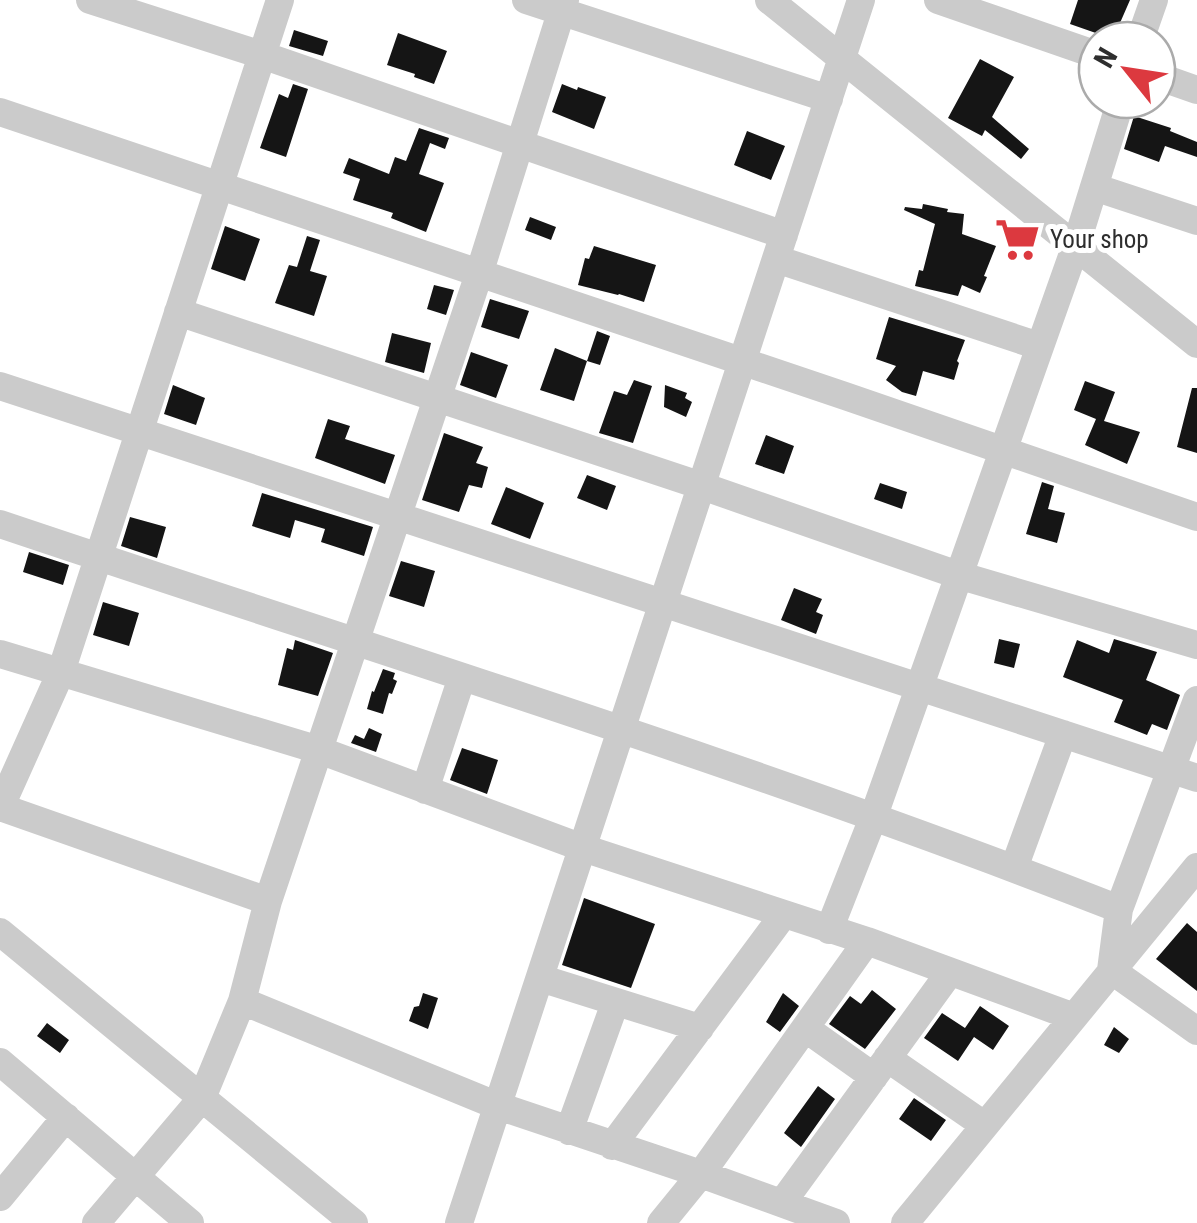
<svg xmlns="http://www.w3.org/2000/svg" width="1197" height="1223" viewBox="0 0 1197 1223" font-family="'Roboto Condensed',sans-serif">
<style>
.building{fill:#151515}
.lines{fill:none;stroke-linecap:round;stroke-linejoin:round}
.minor{stroke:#cbcbcb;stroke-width:28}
.labels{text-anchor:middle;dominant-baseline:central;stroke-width:10;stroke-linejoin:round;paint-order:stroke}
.poi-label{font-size:25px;fill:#2e2e2e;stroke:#fff;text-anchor:start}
</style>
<rect width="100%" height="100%" fill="#fff"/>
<!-- building -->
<path class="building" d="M1078,0H1130L1113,39L1070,24Z
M294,30L328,41L323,56L289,46Z
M398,33L447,51L434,84L414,77L415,74L387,65Z
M980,59L1014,77L992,117L1029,149L1021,159L985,130L982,136L948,118Z
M293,84L308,89L286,157L260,148L279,94L288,98Z
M562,84L577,90L578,87L606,97L594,129L552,112Z
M1134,116L1171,128L1170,131L1197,142V157L1165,146L1159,162L1124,149Z
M419,128L449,138L445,149L430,143L419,174L444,183L426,232L391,218L393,213L353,200L360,179L343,173L349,158L389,174L395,157L406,161Z
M747,131L785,146L771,180L734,165Z
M923,204L948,209L947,212L964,214L962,234L996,246L984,276L987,277L980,293L962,285L958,296L915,286L919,270L923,271L935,224L904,210L905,207L922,209Z
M530,217L556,227L551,240L525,230Z
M225,226L260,239L245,281L211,269Z
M307,236L320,240L310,271L327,276L314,316L275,303L289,265L297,267Z
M594,246L656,265L644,302L619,294L618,295L578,285L585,258L589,259Z
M434,285L454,290L446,315L427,309Z
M490,299L529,311L519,339L481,327Z
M889,317L965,340L957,361L959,363L954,380L923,371L916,396L902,392L886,380L896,366L876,359Z
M597,331L610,336L600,365L587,361Z
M392,333L431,343L424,373L385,362Z
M555,348L587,361L574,401L540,390Z
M471,352L508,365L496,398L460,385Z
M634,380L652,386L633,443L599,433L614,391L627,395Z
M1085,381L1115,392L1104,421L1140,432L1127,464L1085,445L1096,419L1074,410Z
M173,385L205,398L196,425L164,414Z
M665,385L687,393L685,398L692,402L686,417L664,407Z
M1192,388H1197V453L1177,447Z
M328,419L350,426L345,439L395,455L385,484L315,458Z
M444,433L483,447L476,463L488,467L482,488L469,485L459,512L422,500Z
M766,435L794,446L784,474L755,464Z
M587,475L616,486L607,510L577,498Z
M1042,482L1054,486L1048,509L1065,513L1057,543L1026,534Z
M880,483L907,492L902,509L874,499Z
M506,487L544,503L530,539L491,524Z
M262,493L373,527L364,556L321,542L325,529L295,520L290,538L252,526Z
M130,517L166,527L157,558L121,546Z
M29,552L69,565L63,585L23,572Z
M401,561L435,571L424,607L389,596Z
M794,588L822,599L816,612L823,615L816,634L781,620Z
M103,602L139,613L129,646L93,635Z
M999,639L1020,644L1014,668L994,663Z
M1114,639L1157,652L1146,680L1180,695L1167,730L1152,724L1147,735L1114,722L1123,700L1063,677L1077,640L1109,653Z
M295,640L333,653L318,696L278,685L287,648L293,650Z
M383,669L395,673L393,679L397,681L392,694L389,693L383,714L367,709L372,691L374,692Z
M369,728L382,734L376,752L351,743L355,735L364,739Z
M462,748L498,760L487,794L450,780Z
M584,898L655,924L631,988L562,965Z
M1187,923L1197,932V991L1156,959Z
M872,990L896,1009L865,1049L829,1024L850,996L861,1004Z
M423,993L438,998L428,1029L409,1021L414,1007L419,1006Z
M783,993L799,1006L780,1032L766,1022Z
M980,1006L1009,1026L993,1050L974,1037L958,1061L924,1038L942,1013L965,1028Z
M47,1023L69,1040L60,1053L37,1036Z
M1114,1027L1129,1039L1119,1053L1104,1045Z
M818,1086L835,1099L801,1147L784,1133Z
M914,1098L946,1120L931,1141L899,1119Z"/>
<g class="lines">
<!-- minor -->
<path class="minor" d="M90,0L262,55L784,235
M526,0L829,99
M769,0L1197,344
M938,0L1097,55
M1140,40L1154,0
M1157,76L1197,90
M0,112L845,396L1197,517
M1094,187L1197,221
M776,259L1039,346
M178,312L702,486L958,575L1197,645
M0,386L1197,778
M0,524C374,650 752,765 1119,909
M0,654L319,750L583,848L867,941L1074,1017
M1197,700L1119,909L1111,970L1197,1031
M425,790L462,677
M0,807L268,901
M0,808L61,672L280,0
M1014,868L1063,734
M829,930L873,818L1076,245L1121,100
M0,932L354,1223
M540,978L700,1028
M242,1001L498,1106L701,1174L836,1223
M805,1028L874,1077
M887,1058L984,1125
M0,1062L190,1223
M569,1131L615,1003
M612,1146L784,914
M0,1197L66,1117
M782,1203L950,972
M96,1223L202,1098L242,1001L268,901L479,274L565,0
M459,1223L861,0
M661,1223L701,1174L867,941
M905,1223L1197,867"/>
</g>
<!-- icons -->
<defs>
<symbol id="supermarket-bare" viewBox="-9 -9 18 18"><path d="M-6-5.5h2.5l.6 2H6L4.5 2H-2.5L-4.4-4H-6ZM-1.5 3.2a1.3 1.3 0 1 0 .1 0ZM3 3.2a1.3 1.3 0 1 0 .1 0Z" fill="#dc393f" stroke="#fff" stroke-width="2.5" paint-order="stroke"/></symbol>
</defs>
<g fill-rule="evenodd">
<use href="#supermarket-bare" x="986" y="208" width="63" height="63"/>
</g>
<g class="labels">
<!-- poi labels -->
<g class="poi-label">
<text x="1050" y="239">Your shop</text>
</g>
</g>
<!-- north arrow -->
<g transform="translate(1127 70) rotate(300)"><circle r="48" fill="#ffffff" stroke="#ababab" stroke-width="2.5"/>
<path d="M0-8L18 38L0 25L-18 38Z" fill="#dc393f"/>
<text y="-15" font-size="28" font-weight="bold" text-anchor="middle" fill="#2e2e2e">N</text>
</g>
</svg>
